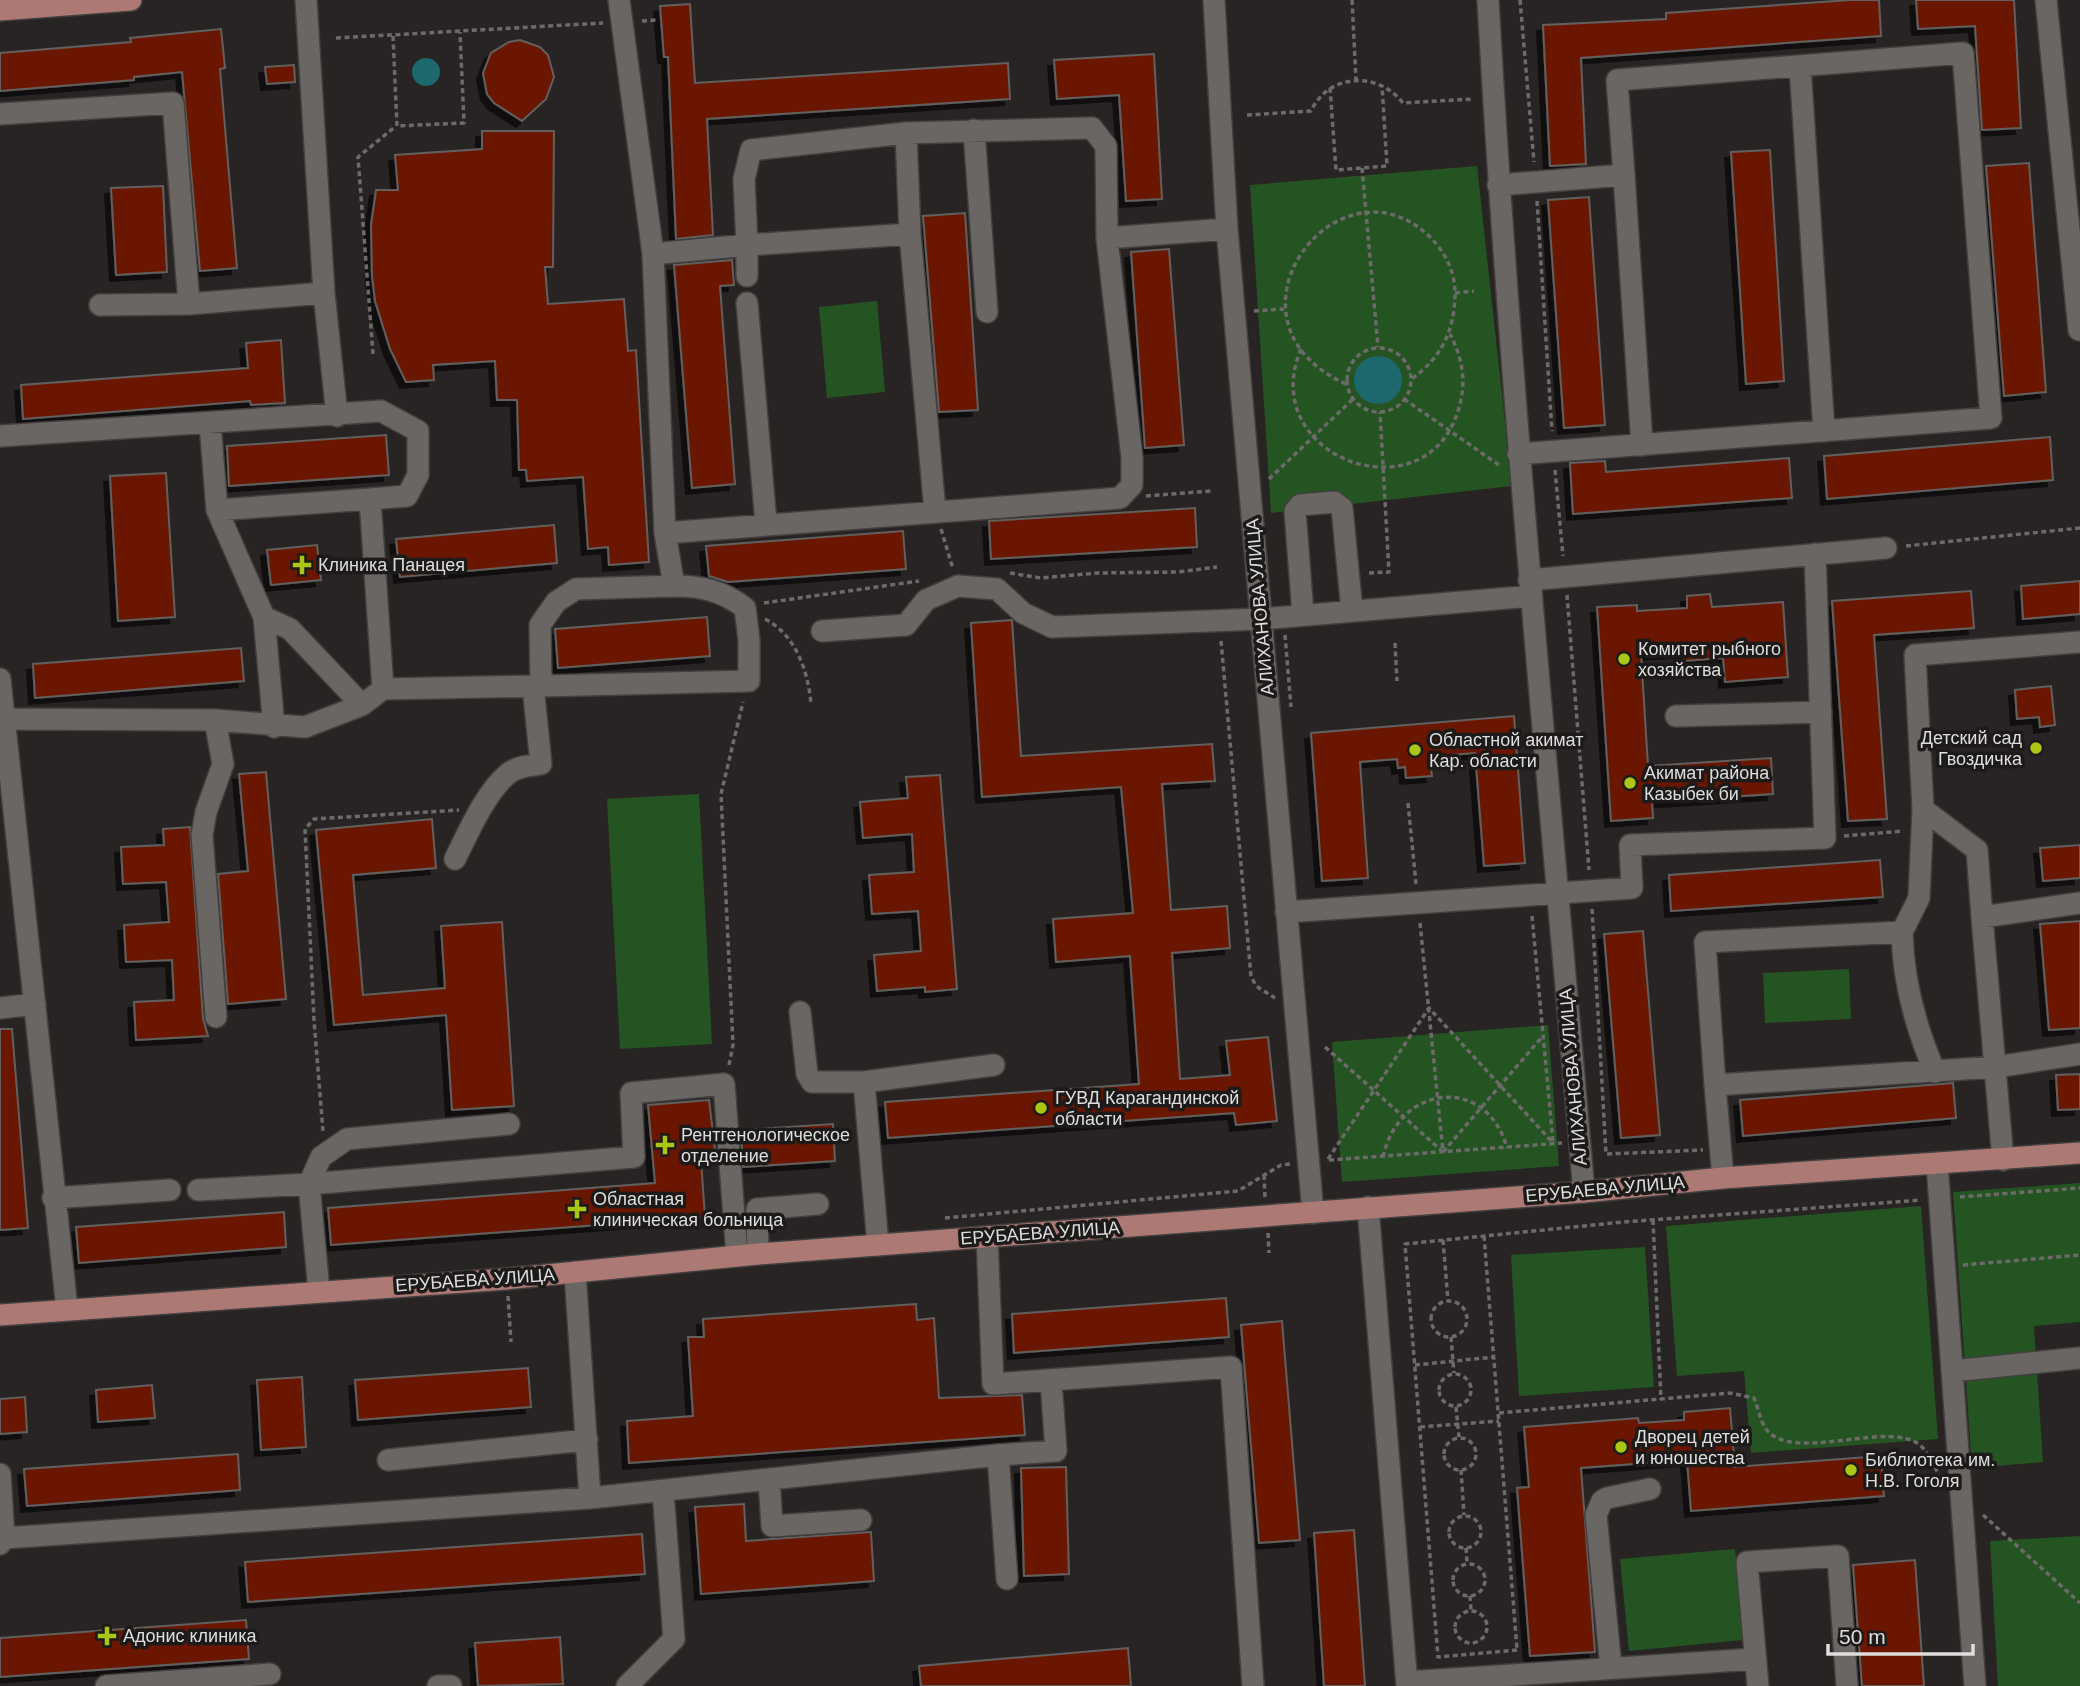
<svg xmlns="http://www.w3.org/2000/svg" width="2080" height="1686" viewBox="0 0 2080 1686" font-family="Helvetica,sans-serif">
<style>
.green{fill:#255423}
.water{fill:#1c686d}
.building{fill:#6b1900;stroke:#625f5e;stroke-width:2;filter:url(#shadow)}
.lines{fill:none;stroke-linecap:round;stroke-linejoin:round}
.minor-casing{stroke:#423f3e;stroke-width:24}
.major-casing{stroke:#423f3e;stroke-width:24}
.path{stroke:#6d6a6a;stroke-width:3.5;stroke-dasharray:5 3.5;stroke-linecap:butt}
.minor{stroke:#696664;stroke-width:21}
.major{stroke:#ac7975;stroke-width:21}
.poi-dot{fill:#abc614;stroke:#1d1b1a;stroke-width:2.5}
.labels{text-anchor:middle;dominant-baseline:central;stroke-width:7;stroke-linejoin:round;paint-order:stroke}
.poi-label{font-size:18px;fill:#dfdddd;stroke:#1d1b1a;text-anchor:start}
.street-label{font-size:18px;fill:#dfdddd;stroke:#1d1b1a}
</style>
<defs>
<filter id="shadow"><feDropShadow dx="-6" dy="6" stdDeviation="0" flood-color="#0009"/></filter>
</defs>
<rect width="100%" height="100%" fill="#272423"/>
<!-- green -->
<path class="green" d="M1477,166L1512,486L1271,513L1250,185Z
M877,301L885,392L827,398L819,307Z
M699,794L712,1044L620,1049L607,799Z
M1849,969L1851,1019L1765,1023L1763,973Z
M1548,1025L1559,1166L1342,1182L1332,1042Z
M2080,1183V1322L2034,1326L2043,1462L1972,1468L1953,1192Z
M1921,1206L1938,1439L1751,1453L1744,1371L1677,1376L1666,1226Z
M1645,1247L1654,1387L1519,1396L1511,1255Z
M2080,1536V1686H1998L1990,1541Z
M1735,1549L1743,1640L1629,1651L1620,1559Z"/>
<!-- water -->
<path class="water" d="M412 72a14 14 0 1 1 28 0a14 14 0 1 1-28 0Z
M1354 380a24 24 0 1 1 48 0a24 24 0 1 1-48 0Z"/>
<!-- building -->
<path class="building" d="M1850,0H1879L1881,36L1581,58L1586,164L1550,166L1543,25L1666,19V13Z
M1916,0H2014L2021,128L1982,130L1975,26L1918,29Z
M690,4L695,83L1008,63L1010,99L707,119L713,235L676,239L668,57H664L660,6Z
M221,29L225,68L220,69L237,268L200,271L182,72L134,77V80L0,91V53L131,42L130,38Z
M520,40L540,47L548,55L554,77L546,99L522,121L494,103L487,94L483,73L491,53L509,42Z
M1154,54L1162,199L1126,201L1119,95L1057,99L1054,60Z
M294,65L295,82L267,84L265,67Z
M482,131H554L553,267H545L548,304L624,299L628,351L636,350L649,562L609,565L608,547L588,549L583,477L527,481L526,470H519L517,400H497L495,361L433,365L434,380L406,382L390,349L375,301L372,276L371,225L376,190H398L395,155L482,149Z
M1770,150L1784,381L1746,384L1731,152Z
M2029,163L2046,392L2004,396L1986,166Z
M163,186L167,272L116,275L111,188Z
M1589,197L1605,425L1564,428L1548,200Z
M965,213L978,410L939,412L923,216Z
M1169,249L1184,445L1145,448L1131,252Z
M732,260L734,285L720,286L735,484L692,488L674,265Z
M281,340L285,403L251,405L250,401L23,419L21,385L248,368L246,343Z
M386,435L389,475L229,486L227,446Z
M2050,437L2053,480L1827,499L1824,456Z
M1789,458L1792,498L1573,514L1570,463L1605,461L1606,472Z
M166,473L175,617L118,621L110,476Z
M1195,508L1197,547L991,559L989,521Z
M554,525L557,563L400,577L396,539Z
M903,531L906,569L728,582L709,576L706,546Z
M317,545L321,580L271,585L267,550Z
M2080,581V614L2023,619L2021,586Z
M1971,591L1974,628L1874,635L1887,819L1848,821L1832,601Z
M1710,594L1712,607L1783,602L1788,677L1725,682L1723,658L1684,661L1683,652L1641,654L1648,766L1771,758L1773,794L1652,802L1653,818L1611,821L1597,607L1637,605V611L1687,608V596Z
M707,617L710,656L558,668L555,629Z
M1012,620L1021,756L1212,744L1215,781L1162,784L1171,910L1227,906L1230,948L1172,953L1180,1079L1230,1075L1226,1041L1268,1037L1277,1121L1236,1125L1234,1113L888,1138L885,1102L1139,1084L1130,956L1056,962L1053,919L1133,913L1121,787L982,797L971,623Z
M241,648L244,681L35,698L33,664Z
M2051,686L2055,725L2040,727L2039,717L2017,719L2015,690Z
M1514,716L1525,863L1484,866L1475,753L1437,756L1438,767L1431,768L1432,776L1406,778L1405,767L1398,768L1397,759L1360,762L1368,878L1322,881L1311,733Z
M266,772L286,999L228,1004L218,874L248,871L239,774Z
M940,775L957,989L925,992V987L877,991L874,955L921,951L918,911L872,914L869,875L914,872L912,834L863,838L860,802L908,798L906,777Z
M432,819L436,868L353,875L363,995L445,988L441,926L502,922L514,1106L452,1110L446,1015L334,1025L316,830Z
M190,827L203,1018L208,1036L136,1040L134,1002L174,1000L172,960L126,962L124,925L169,922L166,882L123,884L121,847L164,845L163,829Z
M2080,845V878L2043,881L2040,848Z
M1880,860L1883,897L1671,911L1669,875Z
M2080,921V1028L2049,1030L2040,924Z
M1643,931L1660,1135L1621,1138L1604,934Z
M0,1029H12L28,1228L0,1230Z
M2080,1074V1109L2058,1110L2056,1075Z
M1953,1083L1956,1118L1743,1136L1740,1100Z
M709,1100L716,1158L701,1159L705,1217L331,1245L328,1208L655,1183L648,1105Z
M833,1124L835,1161L743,1167L741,1130Z
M284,1212L286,1247L79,1263L76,1227Z
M1226,1298L1229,1337L1014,1353L1012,1314Z
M916,1304L917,1320L934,1318L939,1398L1022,1395L1025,1435L629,1463L627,1421L693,1416L688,1337H704L703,1319Z
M1282,1321L1300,1540L1259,1543L1241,1325Z
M528,1368L531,1407L358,1420L355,1380Z
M302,1377L306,1447L261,1450L257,1380Z
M152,1385L155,1418L98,1422L96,1390Z
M25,1397L27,1432L0,1434V1399Z
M1730,1408L1735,1467L1881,1456L1884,1496L1691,1511L1687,1460L1581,1468L1595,1652L1530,1656L1517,1488L1529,1487L1524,1427L1638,1418L1639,1423L1684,1420V1412Z
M238,1454L240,1490L27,1506L24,1469Z
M1066,1467L1069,1574L1024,1576L1021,1468Z
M744,1504L746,1541L871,1532L874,1581L701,1594L695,1507Z
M1354,1530L1365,1686H1324L1314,1533Z
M642,1534L645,1574L248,1602L245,1562Z
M1915,1560L1924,1686H1862L1853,1565Z
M246,1620L249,1659L0,1677V1638Z
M560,1637L563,1684L478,1686L475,1643Z
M1128,1648L1131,1686H921L919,1666Z"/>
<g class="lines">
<defs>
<path id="minor" d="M306,0L324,293L337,416
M1214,0L1227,229L1313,1213
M1488,0C1510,398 1550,795 1584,1192
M2046,0L2079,330
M1800,66L1824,431
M0,114L173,103L189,304L324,293
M974,130L987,312
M1624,175L1642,445
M1498,185L1624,175L1617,80L1963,53L1991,418L1518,454
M1107,238L1227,229
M653,254L747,245L744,179L751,150L906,133L910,234L935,511
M747,276V245L910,234
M747,303L766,523
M100,305L189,304
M210,423L217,510L370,499
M0,436L381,411L418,431V475L407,496L370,499L383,689
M217,510L264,617L290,629L362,705
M665,533L1120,498L1132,485V458L1107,238L1106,146L1092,128L906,133
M1529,580L1886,548
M1303,614L1295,511L1300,505L1334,502L1342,508L1352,611
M264,617L274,727
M822,631L906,625L926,600L958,586L997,589L1023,613L1052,627L1261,619L1531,596
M0,679L67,1309
M541,686L749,681V640L745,608C723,591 702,586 674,586L665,533L653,254L619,0
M1676,716L1821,712
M0,719L215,720L305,727L362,705L383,689L541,686L540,625L556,602L576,589L674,586
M215,720L223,764L206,812L202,835L216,1017
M455,859C468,833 486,791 509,773C518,766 530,766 541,764L533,686
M1286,912L1632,888L1630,845L1825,838L1815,554
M1982,917L1977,850L1923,809L1915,655L2080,642
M1902,932L1919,898L1923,809
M0,1008L35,1004
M800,1012L807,1074L812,1082H864
M1715,1085L1705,942L1902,932C1903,982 1915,1026 1935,1072
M509,1124L347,1139L321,1157L309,1184L634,1157L631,1093L724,1084L737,1256
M2003,1160L1982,917L2080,903
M1937,1164L1975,1686
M1723,1178L1715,1085L1996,1067L2080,1054
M198,1190L309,1184L319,1291
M53,1198L170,1190
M1368,1207L1407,1686
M987,1237L993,1384L1231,1367L1253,1686
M878,1245L864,1082L994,1065
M758,1254L757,1209L818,1204
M575,1272L590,1498
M1952,1371L2080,1358
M388,1460L587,1440
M0,1474L4,1538L0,1544
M769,1479L772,1526L861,1520
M4,1538L590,1498L998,1455
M1007,1579L998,1455L1056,1451L1051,1380
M1611,1668L1596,1515L1602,1501L1607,1498L1650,1489
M1407,1682L1755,1659
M106,1686L270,1674
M438,1686H451
M627,1686L674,1639L663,1491
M1758,1686L1747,1562L1838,1556L1847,1686"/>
<path id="major" d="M0,10L131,0
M0,1315L506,1279L758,1254L1584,1192L1723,1178L2080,1153"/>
</defs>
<!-- minor casing -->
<use href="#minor" class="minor-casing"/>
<!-- major casing -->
<use href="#major" class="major-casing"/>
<!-- path -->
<path class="path" d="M1352,0L1356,80
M1520,0L1534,162
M642,21L657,20
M393,36L397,126L464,123L460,32
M336,38L603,23
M1330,88L1336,170L1387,166L1382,85
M1247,115L1311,111C1329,73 1378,71 1403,103L1473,99
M1362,168L1378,347
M1537,201L1552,431
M1455,293L1474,291
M1254,311L1284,309
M1347 380a32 32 0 1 1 64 0a32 32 0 1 1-64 0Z
M1301,349C1255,458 1425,518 1458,411C1467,383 1463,359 1450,334
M373,354L358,157L396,126
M1346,384C1207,321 1338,148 1430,237C1445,252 1455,271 1455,293C1455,330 1441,359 1411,379
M1404,399L1499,465
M1555,470L1563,556
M1269,479L1353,399
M1146,496L1211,491
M941,529L953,569
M1906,546L2080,528
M1010,573L1041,578L1098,573L1178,572L1217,567
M1369,573L1389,572L1380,412
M1567,595L1589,870
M764,603L919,581
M765,619C796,635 808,671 811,704
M1285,635L1291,707
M1221,641L1251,976L1256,986L1275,998
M1395,643L1397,681
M1408,803L1416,884
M1844,836L1903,831
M1592,909L1606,1154L1703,1150
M1532,916L1553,1142
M1420,923L1443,1152
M1325,1047L1442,1151
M729,1065L733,1045L721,794L743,702
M323,1131L314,1020L305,829L314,819L459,810
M1443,1152L1542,1037
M1383,1157C1399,1083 1487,1075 1507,1148
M1328,1159L1429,1008L1554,1144
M1329,1160L1562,1143
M1264,1175L1265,1198
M1960,1197L2080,1188
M945,1218L1238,1191L1281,1165L1290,1164
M1653,1220L1661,1400
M1268,1233L1269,1253
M1484,1236L1517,1649
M1443,1240L1448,1301
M1963,1265L2080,1255
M508,1296L511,1342
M1431 1319a18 18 0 1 1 36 0a18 18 0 1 1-36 0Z
M1451,1337L1454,1373
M1415,1365L1494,1357
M1439 1390a16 16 0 1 1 32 0a16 16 0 1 1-32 0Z
M1456,1407L1459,1437
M1499,1413L1730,1393L1754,1398C1758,1407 1760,1421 1766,1429C1793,1465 1893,1417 1922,1447C1929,1454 1934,1466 1939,1475
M1420,1427L1499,1421
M1444 1454a16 16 0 1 1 32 0a16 16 0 1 1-32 0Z
M1461,1470L1464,1515
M1983,1515L2080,1603
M1449 1532a16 16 0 1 1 32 0a16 16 0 1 1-32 0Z
M1466,1548L1467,1563
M1453 1580a16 16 0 1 1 32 0a16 16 0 1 1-32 0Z
M1470,1596L1471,1610
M1455 1627a16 16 0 1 1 32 0a16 16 0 1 1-32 0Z
M1517,1650L1438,1657L1405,1244L1623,1222L1921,1200"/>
<!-- minor -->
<use href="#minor" class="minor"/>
<!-- major -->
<use href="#major" class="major"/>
</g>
<!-- markers -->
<g class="poi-dot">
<path d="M298.5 554.5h7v7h7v7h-7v7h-7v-7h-7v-7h7z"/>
<circle cx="1624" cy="659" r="7"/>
<circle cx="2036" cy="748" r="7"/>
<circle cx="1415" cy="750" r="7"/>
<circle cx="1630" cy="783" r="7"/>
<circle cx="1041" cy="1108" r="7"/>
<path d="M661.5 1134.5h7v7h7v7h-7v7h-7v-7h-7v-7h7z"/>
<path d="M573.5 1198.5h7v7h7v7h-7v7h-7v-7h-7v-7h7z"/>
<circle cx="1621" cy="1447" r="7"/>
<circle cx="1851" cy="1470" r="7"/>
<path d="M103.5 1625.5h7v7h7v7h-7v7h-7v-7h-7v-7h7z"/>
</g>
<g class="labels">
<!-- poi labels -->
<g class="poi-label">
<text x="318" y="565">Клиника Панацея</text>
<text x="1638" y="649">Комитет рыбного<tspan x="1638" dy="21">хозяйства</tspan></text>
<text x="2022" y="738" text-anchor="end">Детский сад<tspan x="2022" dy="21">Гвоздичка</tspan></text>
<text x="1429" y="740">Областной акимат<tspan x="1429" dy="21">Кар. области</tspan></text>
<text x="1644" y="773">Акимат района<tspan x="1644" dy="21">Казыбек би</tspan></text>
<text x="1055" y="1098">ГУВД Карагандинской<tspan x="1055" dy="21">области</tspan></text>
<text x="681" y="1135">Рентгенологическое<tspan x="681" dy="21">отделение</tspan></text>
<text x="593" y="1199">Областная<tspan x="593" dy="21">клиническая больница</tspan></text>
<text x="1635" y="1437">Дворец детей<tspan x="1635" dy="21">и юношества</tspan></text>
<text x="1865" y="1460">Библиотека им.<tspan x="1865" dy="21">Н.В. Гоголя</tspan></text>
<text x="123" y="1636">Адонис клиника</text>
</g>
<!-- street labels -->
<g class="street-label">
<text transform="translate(1260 607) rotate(-95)">АЛИХАНОВА УЛИЦА</text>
<text transform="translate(1573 1077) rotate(-95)">АЛИХАНОВА УЛИЦА</text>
<text transform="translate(1605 1189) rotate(-5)">ЕРУБАЕВА УЛИЦА</text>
<text transform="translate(1040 1233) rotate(-4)">ЕРУБАЕВА УЛИЦА</text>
<text transform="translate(475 1280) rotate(-4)">ЕРУБАЕВА УЛИЦА</text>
</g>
</g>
<!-- scale -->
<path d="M1828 1644v10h145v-10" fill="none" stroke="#dfdddd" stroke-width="3.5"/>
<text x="1839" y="1644" font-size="21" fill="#dfdddd" stroke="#1d1b1a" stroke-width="5" paint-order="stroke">50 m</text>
</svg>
